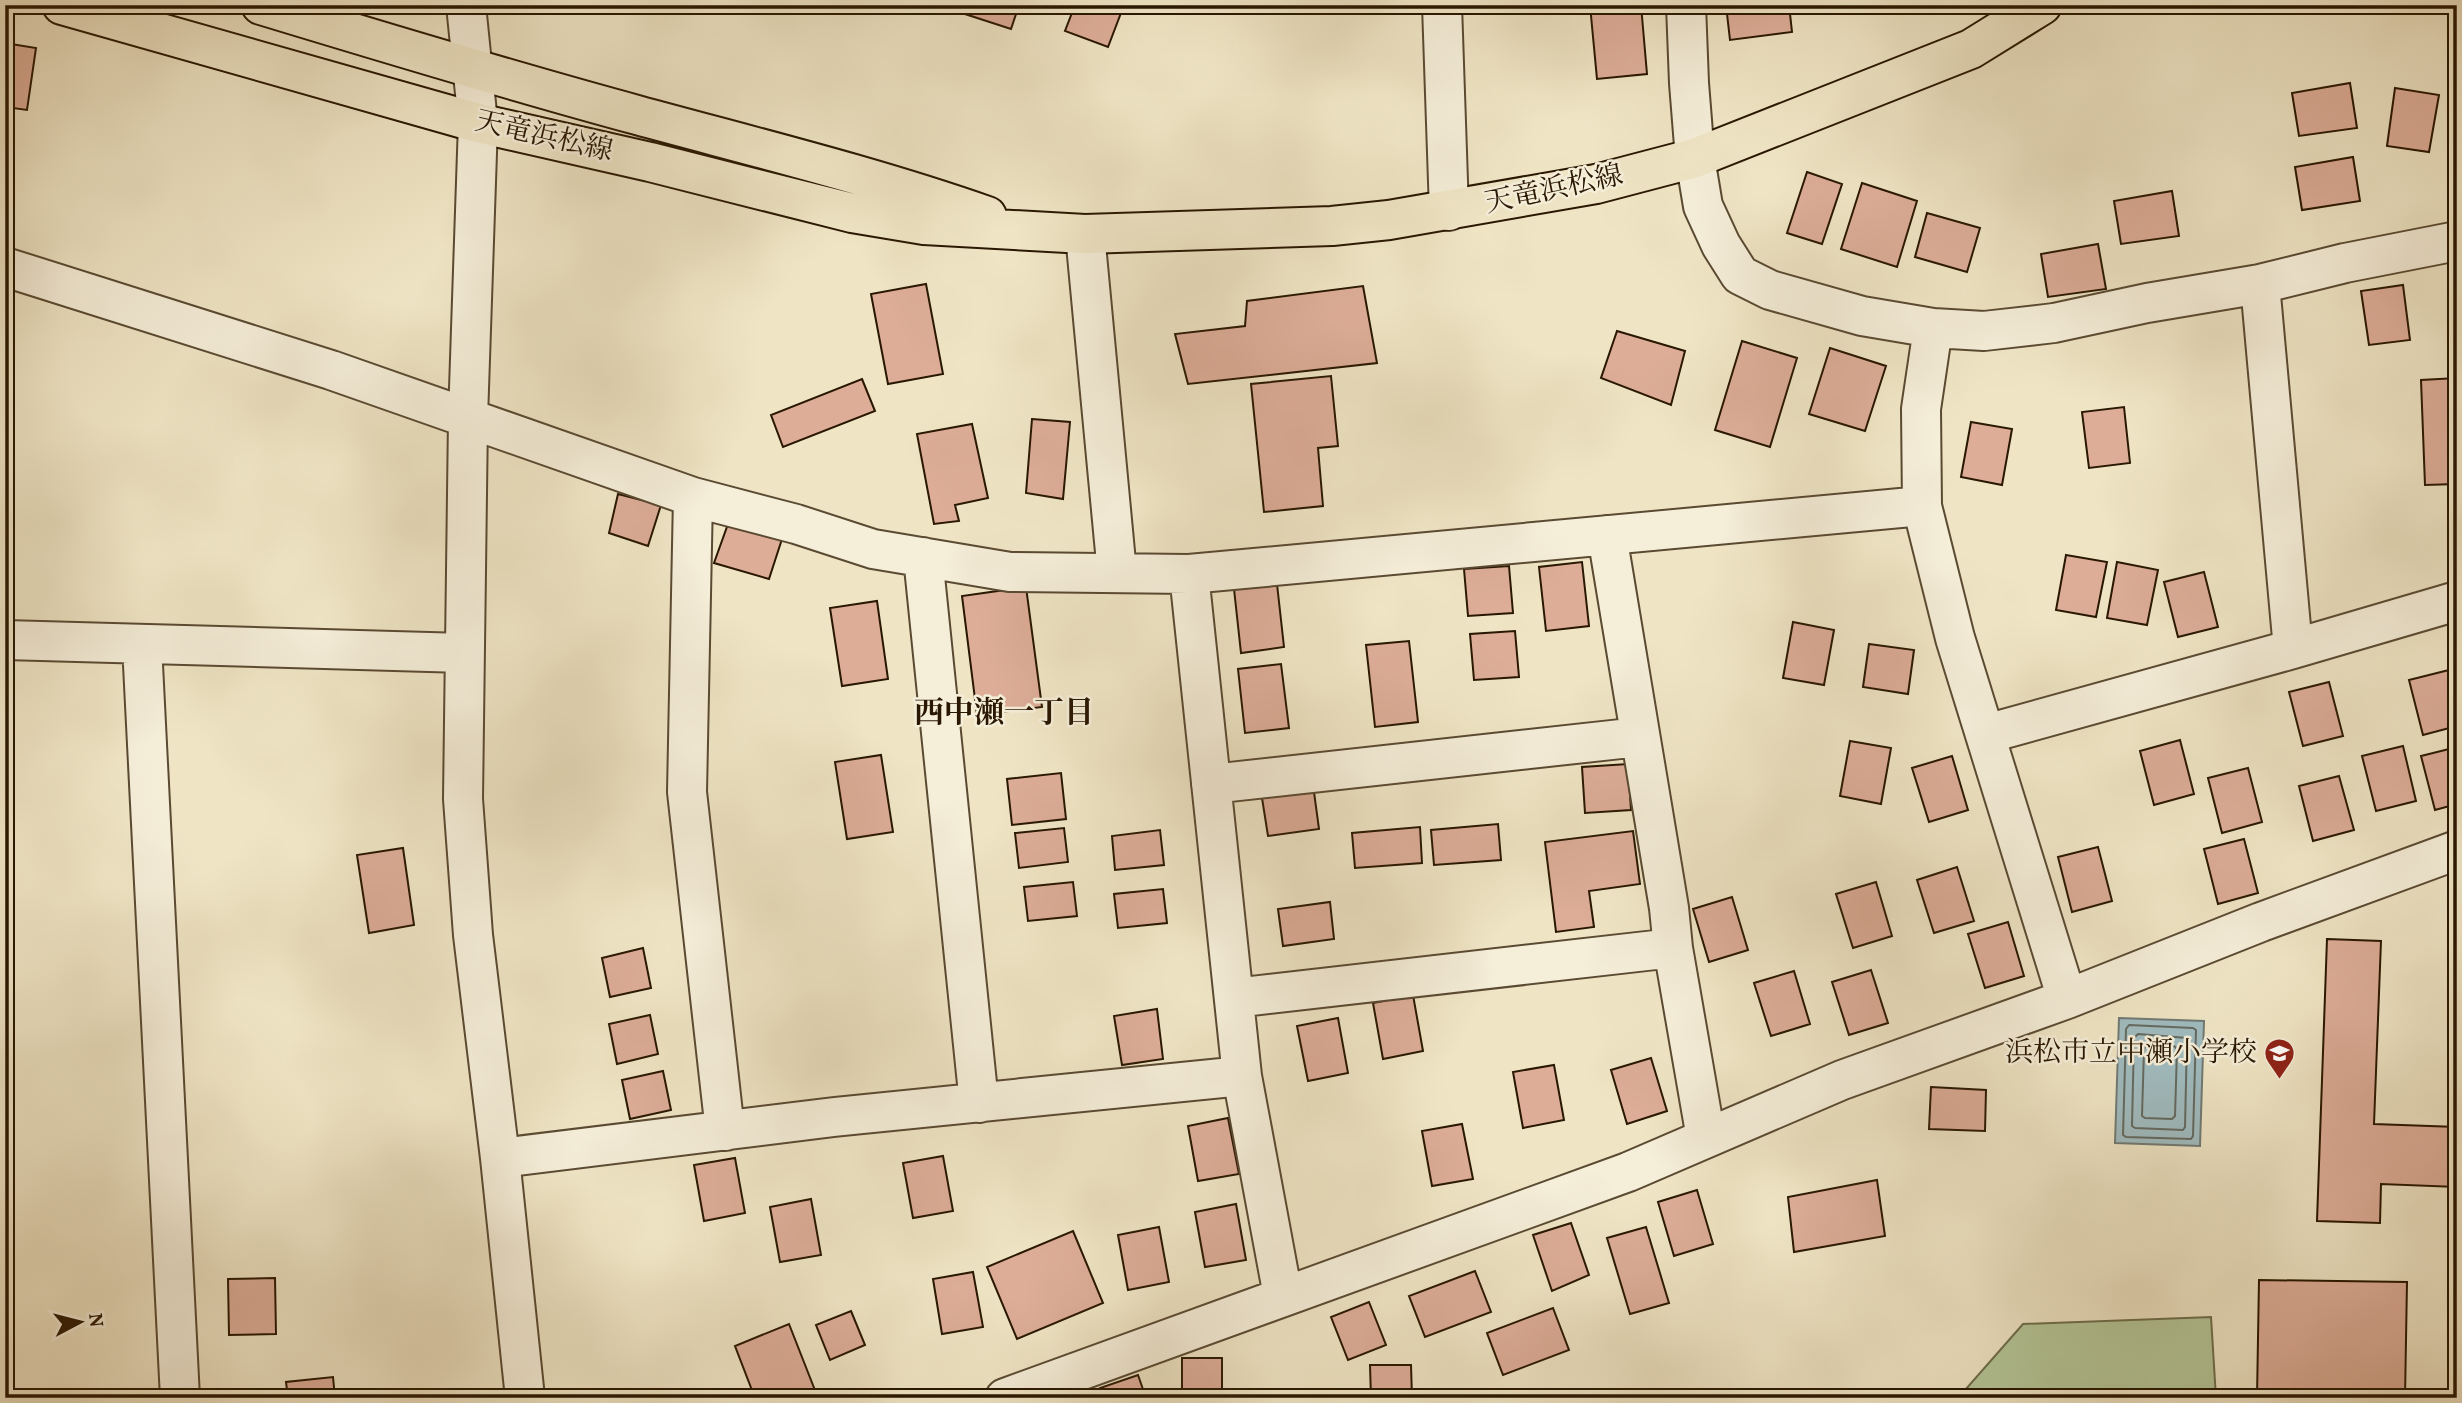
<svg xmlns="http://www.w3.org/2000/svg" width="2462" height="1403" viewBox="0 0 2462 1403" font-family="Vollkorn,'Noto Serif JP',serif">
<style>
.green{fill:#b4c698;stroke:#6e6e4c;stroke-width:2}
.water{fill:#a0bcc0;stroke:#707a74;stroke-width:2}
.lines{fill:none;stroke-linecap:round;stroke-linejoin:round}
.shore{stroke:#646a60;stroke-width:2}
.building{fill:#ddad98;stroke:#291701;stroke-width:2}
.minor-casing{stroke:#5a4a32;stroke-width:42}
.major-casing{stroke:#291701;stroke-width:42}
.minor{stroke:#f5eed9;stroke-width:38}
.major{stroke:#efe5c5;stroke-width:38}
.labels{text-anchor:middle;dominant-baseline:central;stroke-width:5;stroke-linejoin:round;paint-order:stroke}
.street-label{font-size:28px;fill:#291701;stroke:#f5eed9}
.poi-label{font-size:28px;fill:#291701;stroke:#f5eed9;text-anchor:end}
.neighbourhood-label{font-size:30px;font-weight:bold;fill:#291701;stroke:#f5eed9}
</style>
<rect width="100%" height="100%" fill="#efe5c5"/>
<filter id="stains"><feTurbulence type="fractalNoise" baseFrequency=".00286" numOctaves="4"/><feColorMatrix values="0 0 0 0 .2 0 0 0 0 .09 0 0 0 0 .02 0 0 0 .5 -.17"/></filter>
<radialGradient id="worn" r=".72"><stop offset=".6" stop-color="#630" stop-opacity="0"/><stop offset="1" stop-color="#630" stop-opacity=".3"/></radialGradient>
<!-- green -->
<path class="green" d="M2211,1317L2216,1398H1958L2023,1324Z"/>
<!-- water -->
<path class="water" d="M2119,1018L2204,1021L2200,1146L2115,1143Z"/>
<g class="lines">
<!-- shore -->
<path class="shore" d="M2129,1025L2193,1028L2196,1030L2193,1136L2191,1139L2126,1137L2123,1135L2126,1029Z
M2138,1034L2187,1038L2185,1127L2183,1130L2135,1128L2132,1126L2134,1038Z
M2147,1045L2174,1046L2177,1049L2175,1116L2172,1119L2145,1118L2142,1116L2144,1049Z"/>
</g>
<!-- building -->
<path class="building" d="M968,5H1019L1011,29L965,14Z
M1075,5H1124L1108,47L1065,31Z
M1590,5H1641L1647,74L1597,79Z
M1726,5H1789L1792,32L1730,40Z
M5,43L36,48L27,110L5,107Z
M2350,83L2357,128L2299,136L2292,93Z
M2395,88L2439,95L2429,152L2387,146Z
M2353,157L2360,201L2302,210L2295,167Z
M1807,172L1842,184L1822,244L1787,233Z
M1862,183L1917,201L1897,267L1841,249Z
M2172,191L2179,236L2121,244L2114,201Z
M1927,213L1980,228L1967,272L1915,257Z
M2098,244L2106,289L2048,297L2041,254Z
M2454,274H2457V322Z
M926,284L943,374L888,384L871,294Z
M2403,285L2410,340L2369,345L2361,291Z
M1363,286L1377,363L1188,384L1175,334L1245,326L1247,301Z
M1617,331L1685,351L1671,405L1601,378Z
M1742,341L1797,358L1770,447L1715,430Z
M1830,348L1886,366L1865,431L1809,414Z
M1331,376L1338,446L1318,448L1323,506L1264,512L1251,384Z
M2457,378V484L2425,485L2421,380Z
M862,379L875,411L783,447L771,415Z
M2124,407L2130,463L2089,468L2082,412Z
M1032,419L1070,422L1063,499L1026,493Z
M1971,422L2012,429L2002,485L1961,477Z
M972,424L988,498L955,505L959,521L934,524L917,434Z
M618,494L661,505L648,546L609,533Z
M728,524L782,539L769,579L714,563Z
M2066,555L2107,562L2096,617L2056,610Z
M1582,562L1589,626L1546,631L1539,567Z
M2117,562L2158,570L2147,625L2107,618Z
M1509,566L1513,613L1468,616L1464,569Z
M2204,572L2218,627L2178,637L2164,582Z
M1277,584L1284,647L1241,653L1234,589Z
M1026,587L1042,707L977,715L962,596Z
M877,601L888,679L842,686L830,608Z
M1793,622L1834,630L1824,685L1783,678Z
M1515,631L1519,677L1474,680L1470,634Z
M1409,641L1418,722L1375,727L1366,645Z
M1869,644L1914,650L1908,694L1863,687Z
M1281,664L1289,728L1245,733L1238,669Z
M2449,670L2457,700V726L2423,735L2409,680Z
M2329,682L2343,736L2303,746L2289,692Z
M2180,740L2194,794L2154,805L2140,751Z
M1850,741L1891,748L1881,804L1840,796Z
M2403,746L2416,801L2376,811L2362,756Z
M2457,747V804L2435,810L2421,756Z
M881,755L893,832L847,839L835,762Z
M1952,756L1968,810L1929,822L1912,768Z
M1628,764L1631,810L1585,813L1582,767Z
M2248,768L2262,822L2222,833L2208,778Z
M1061,773L1066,819L1012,825L1007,779Z
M2339,776L2354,830L2313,841L2299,786Z
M1314,792L1319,829L1268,836L1262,798Z
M1498,824L1501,860L1434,865L1431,830Z
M1420,827L1422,863L1355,868L1352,833Z
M1064,828L1068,862L1019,868L1015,833Z
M1160,830L1164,865L1115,870L1112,836Z
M1633,831L1640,884L1589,891L1594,927L1556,932L1545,842Z
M2244,839L2258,893L2218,904L2204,849Z
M2098,847L2112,901L2072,912L2058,857Z
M403,848L414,925L369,933L357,855Z
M1957,867L1974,921L1934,933L1917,880Z
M1073,882L1077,916L1028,921L1024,887Z
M1876,882L1892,936L1853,948L1836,894Z
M1163,889L1167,923L1118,928L1114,894Z
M1732,897L1748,950L1709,962L1693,909Z
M1330,902L1334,939L1283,946L1278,909Z
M2008,922L2024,976L1985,988L1968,934Z
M2327,939L2381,941L2374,1124L2457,1127V1187L2381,1184L2380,1223L2317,1221Z
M643,948L651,988L610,997L602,958Z
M1871,970L1888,1023L1849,1035L1832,982Z
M1794,971L1810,1024L1771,1036L1754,983Z
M1413,995L1423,1051L1383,1059L1373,1003Z
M1157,1009L1163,1059L1122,1065L1114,1016Z
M650,1015L658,1054L617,1064L609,1024Z
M1338,1018L1348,1073L1308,1081L1297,1026Z
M1651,1058L1667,1111L1627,1124L1611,1070Z
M1554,1065L1564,1120L1523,1128L1513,1072Z
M663,1071L671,1110L630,1119L622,1080Z
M1931,1087L1986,1090L1985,1131L1929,1129Z
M1228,1118L1239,1174L1198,1181L1188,1126Z
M1462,1124L1473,1179L1432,1186L1422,1131Z
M943,1156L953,1211L913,1218L903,1163Z
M735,1158L745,1213L704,1221L694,1165Z
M1877,1180L1885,1236L1794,1252L1788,1197Z
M1697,1190L1713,1244L1674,1256L1658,1202Z
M811,1199L821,1255L780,1262L770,1207Z
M1236,1204L1246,1260L1205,1267L1195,1212Z
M1571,1223L1589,1275L1552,1291L1533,1235Z
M1159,1227L1169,1282L1128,1290L1118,1235Z
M1646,1227L1669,1303L1630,1314L1607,1238Z
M1073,1231L1103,1303L1017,1339L987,1267Z
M1475,1271L1491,1312L1425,1337L1409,1296Z
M973,1272L983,1327L942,1334L933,1279Z
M275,1278L276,1334L229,1335L228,1279Z
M2259,1280L2407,1282L2405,1398H2257Z
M1369,1302L1386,1345L1348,1360L1331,1317Z
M1553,1308L1569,1350L1503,1375L1487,1333Z
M851,1311L865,1345L830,1360L816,1325Z
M789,1324L818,1398H755L735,1346Z
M1182,1358H1222V1398H1182Z
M1370,1365H1411L1412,1398H1371Z
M1138,1375L1146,1398H1104L1100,1388Z
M333,1377L335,1398H288L286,1382Z"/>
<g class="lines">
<defs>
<path id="minor" d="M466,5L478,123L468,418L463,799L473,935L500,1158L525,1398
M1442,5L1449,211
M1686,5L1689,83L1695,158L1703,206L1721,245L1740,275L1770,290L1862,316L1933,328L1984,331L2054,323L2147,303L2260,284L2345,263L2457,241
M1085,234L1117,573
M5,267L331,370L693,497L796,524L873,549L1010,572L1189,574L1922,506
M2260,284L2293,649
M1933,328L1921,409L1922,506L1955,638L2067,999
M693,497L687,792L725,1131
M1607,535L1669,908L1673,948L1706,1138
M923,557L979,1103
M1189,574L1242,1076L1283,1296
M5,640L464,653
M142,645L180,1398
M1986,734L2293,649L2457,601
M1211,784L1639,737
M1234,998L1673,948
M500,1158L834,1117L1242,1076
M1005,1398L1628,1172L1842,1080L2067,999L2261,922L2457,850"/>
<path id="major" d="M62,5L478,123L650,162L852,213L924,225L1085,234L1332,226L1389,220L1596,184L1695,158L1971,49L2042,5
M261,5C386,43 511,81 637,115C754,147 873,176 987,216"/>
</defs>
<!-- minor casing -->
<use href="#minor" class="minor-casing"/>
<!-- major casing -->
<use href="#major" class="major-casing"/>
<!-- minor -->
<use href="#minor" class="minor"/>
<!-- major -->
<use href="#major" class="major"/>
</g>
<!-- icons -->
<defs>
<symbol id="school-pin" viewBox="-11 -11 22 30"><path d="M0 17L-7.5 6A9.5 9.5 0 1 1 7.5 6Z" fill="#8f2418" stroke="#f5eed9"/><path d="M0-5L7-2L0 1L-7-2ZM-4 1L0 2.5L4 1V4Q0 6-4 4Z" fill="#fff"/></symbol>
</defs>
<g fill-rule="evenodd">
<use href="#school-pin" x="2262" y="1036" width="35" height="47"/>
</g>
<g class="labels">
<!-- street labels -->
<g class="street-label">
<text transform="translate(544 137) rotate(13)">天竜浜松線</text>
<text transform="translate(1554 190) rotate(-12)">天竜浜松線</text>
</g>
<!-- poi labels -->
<g class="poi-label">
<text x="2257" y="1053">浜松市立中瀬小学校</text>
</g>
<!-- neighbourhood labels -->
<g class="neighbourhood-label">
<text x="1004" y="714">西中瀬一丁目</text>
</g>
</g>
<!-- margin -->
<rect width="2462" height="1403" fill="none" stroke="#efe5c5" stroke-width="28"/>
<rect x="7" y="7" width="2448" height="1389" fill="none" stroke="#291701" stroke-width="3.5"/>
<rect x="14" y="14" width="2434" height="1375" fill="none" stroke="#291701" stroke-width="2"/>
<!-- north arrow -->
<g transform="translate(80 1322) rotate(83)" stroke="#f5eed9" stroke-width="5" paint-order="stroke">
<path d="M0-5L12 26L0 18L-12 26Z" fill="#291701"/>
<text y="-10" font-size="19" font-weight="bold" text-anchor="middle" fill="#291701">N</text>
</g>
<rect width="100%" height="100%" filter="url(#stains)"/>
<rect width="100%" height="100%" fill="url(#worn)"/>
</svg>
